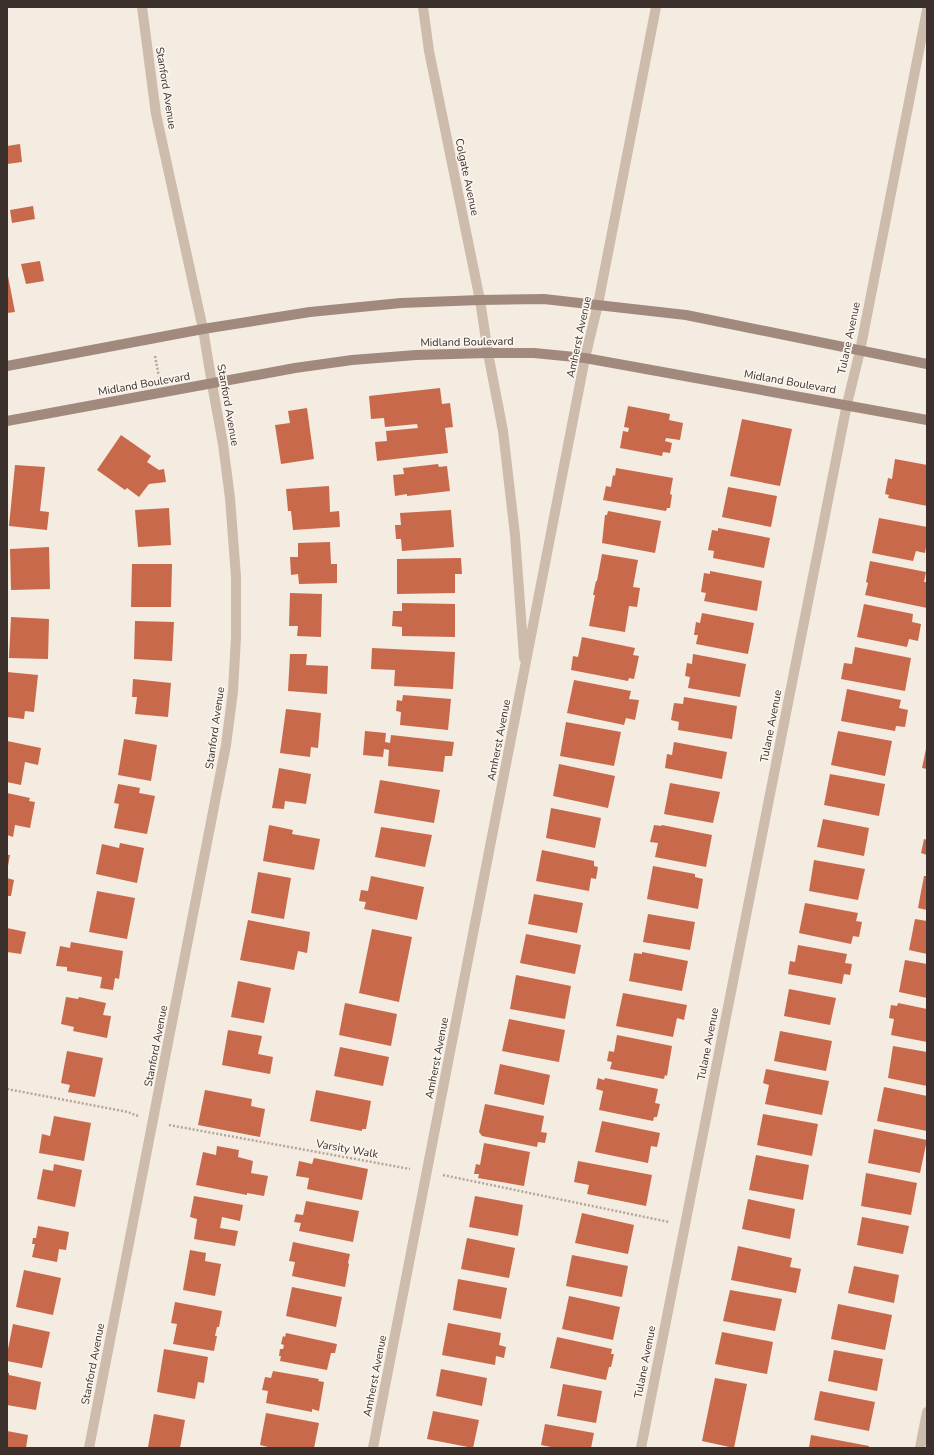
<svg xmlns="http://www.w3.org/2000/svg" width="934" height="1455" viewBox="0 0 934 1455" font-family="'Nunito Sans',sans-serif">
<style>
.building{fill:#c8694b}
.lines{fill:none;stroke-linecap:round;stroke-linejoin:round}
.path{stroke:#b9a596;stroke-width:2.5;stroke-dasharray:2 2;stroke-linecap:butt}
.minor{stroke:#cdbbac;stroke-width:10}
.secondary{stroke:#a18a7d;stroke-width:10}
.labels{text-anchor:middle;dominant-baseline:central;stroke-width:3.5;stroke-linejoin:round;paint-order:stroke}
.street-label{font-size:11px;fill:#3b302b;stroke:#fbf5ee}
</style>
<rect width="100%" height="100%" fill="#f4ebe1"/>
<!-- building -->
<path class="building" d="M20,144L22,162L7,164V146Z
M33,206L35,219L12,223L10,210Z
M40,261L44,281L26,284L21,264Z
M7,271L15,312L7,313Z
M440,388L442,404L450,403L453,427L445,428L448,453L377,461L375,442L387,441L386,431L418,428L417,424L385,427L384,418L371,419L369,396Z
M628,406L670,414L669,420L683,423L680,440L666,438L665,441L672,443L670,453L663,452L662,456L620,448L623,431L628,432L629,428L624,427Z
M307,408L314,459L281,464L275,425L290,423L288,411Z
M742,419L792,429L780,486L730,476Z
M121,435L151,456L147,462L159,470L164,469L166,482L149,484L139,497L127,488L125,490L97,470Z
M895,459L927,465V506L888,498L889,495L885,494L888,478L892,479Z
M438,464L439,467L447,466L450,491L407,496V494L395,496L393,475L404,474L403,468Z
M15,465L45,467L40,511L49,512L47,530L9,526Z
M616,468L673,478L670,494L672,495L670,508H667L666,511L603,500L606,486L611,487L613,475L615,476Z
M329,486L330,512L339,511L340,527L293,530L291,511H288L286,489Z
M728,487L777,496L771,527L722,517Z
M169,508L171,545L138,547L135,510Z
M451,510L454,547L402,551L401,539H396L395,525H401L400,513Z
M608,511L661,521L655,553L602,543L605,515H607Z
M879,518L927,527V542L925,553L916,551L913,561L872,553Z
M718,528L770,538L764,568L713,558L714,551L708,550L712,530L718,531Z
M330,542L331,564H337V583L299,584L298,574L291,575L290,557H298V543Z
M49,547L50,589L11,590L10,549Z
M602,554L638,560L633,587L640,588L637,607L629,606L625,632L589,626L595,595H593L596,581H597Z
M461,558L462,574H455V593L397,594V559Z
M870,561L926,572L924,582H927V608L865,595L868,583L866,582Z
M132,564H172L171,607H131Z
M710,571L762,581L757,611L704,601L706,593L701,592L704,573L710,574Z
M290,593L322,594L321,637L297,636L298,626H289Z
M402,603L455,604V637L402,636V627L392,626L393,611H402Z
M864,604L913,614L912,622L921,624L918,641L909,639L907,647L857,637Z
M702,613L754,623L748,654L696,644L698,635H694L696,622L700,623Z
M11,617L49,619L48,659L9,658Z
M135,621L174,622L172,661L134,659Z
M582,637L635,648L633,655L639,656L634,679L629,678L628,681L571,670L573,656L578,657Z
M855,647L911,658L905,691L841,679L844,663L852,664Z
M372,648L455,652L453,689L394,686L395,670L371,669Z
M290,654H307L306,665L328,666L327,694L288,691Z
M693,654L746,664L740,697L688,688L690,677L685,676L687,663L692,664Z
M7,672L38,675L34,712L25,711L24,719L7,717Z
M133,679L171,683L168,717L135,714L137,697H132Z
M574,680L631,691L629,699L639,700L635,720L626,718L624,725L567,713Z
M847,689L901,700L899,708L908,710L905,727L896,726L895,731L841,721Z
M403,695L451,699L448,730L400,725L401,712L396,711L397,700L402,701Z
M684,697L737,706L732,739L678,730L679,722L671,720L674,703L683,704Z
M286,709L321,713L318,748L311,747L310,757L280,753Z
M566,722L621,732L614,766L560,756Z
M365,731L386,733L385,742L390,743L391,735L454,742L452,756H445L443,772L388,766L389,750L384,749L383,757L363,755Z
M838,731L892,741L885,776L831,765Z
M124,739L157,745L151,781L118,775Z
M7,741L41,748L38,765L25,762L21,785L7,782Z
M674,742L727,752L722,779L665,768L667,754L672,755Z
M926,749H927V769L922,768Z
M559,764L615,776L608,808L553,796Z
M279,768L311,774L306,804L285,801L284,809L272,808Z
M830,774L885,784L879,816L824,805Z
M380,780L440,790L434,823L374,813Z
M670,783L720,792L713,823L664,814Z
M118,784L140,788L139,793L155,796L147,834L114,828L119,804L114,803Z
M7,793L30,798L29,801L35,802L30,828L15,825L13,837L7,835Z
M551,808L601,818L595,848L546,838Z
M823,819L869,828L864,856L817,847Z
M269,825L293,830L292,834L320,839L314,870L263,861Z
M654,825L661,826L662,825L712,835L706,867L655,857L658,843L650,842Z
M381,827L432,835L425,867L375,857Z
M924,839L927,840V855L921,853Z
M120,843L144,848L137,883L96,874L102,844L119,848Z
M542,850L594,861V866L598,867L596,879L591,878L589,891L536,881Z
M7,855H10L8,866H7Z
M814,860L865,869L858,900L809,891Z
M653,866L695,874V877L703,879L698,909L647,899Z
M258,872L291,878L284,919L251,913Z
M371,876L424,887L417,920L364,909L366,902L359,901L361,890L368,891Z
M924,876H927V910L918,908Z
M7,878L14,880L11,896H7Z
M97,891L135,898L127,939L89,932Z
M534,894L583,903L577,933L528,924Z
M805,903L858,913L856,921L862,922L859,937L853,936L851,944L799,933Z
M648,914L695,922L690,950L643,942Z
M915,919L927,921V954L909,950Z
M248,920L310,932L307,953L298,951L294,970L240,960Z
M7,928L26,932L21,954L7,952Z
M372,929L412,937L399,1002L359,993Z
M526,934L581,945L575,974L520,963Z
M71,942L123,951L119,979L115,978L113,990L100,988L102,977L67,971V967L56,966L60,946L70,948Z
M798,945L847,954L845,963L852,964L850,975L844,974L842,984L788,974L790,961L795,962Z
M642,952L688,961L682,991L629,981L634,953L642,954Z
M905,960L927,964V998L899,992Z
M516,975L571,986L565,1019L510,1009Z
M238,981L271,988L264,1023L231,1017Z
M789,989L836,998L830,1025L784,1016Z
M623,993L687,1005L684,1020L677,1018L673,1037L616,1026Z
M66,997L78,999L79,997L106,1003L103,1015L111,1016L107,1038L73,1031L74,1027L61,1024Z
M345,1003L397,1014L391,1046L339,1035Z
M898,1003L927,1009V1042L891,1035L894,1019L889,1018L891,1005L897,1006Z
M509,1019L565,1030L559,1062L502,1051Z
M228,1030L262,1036L258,1054L273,1057L270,1074L222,1065Z
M780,1031L832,1041L826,1071L774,1061Z
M617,1035L672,1046L667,1076L665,1075L664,1079L610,1069L612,1062L607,1061L609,1051L614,1052Z
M893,1046L927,1052V1086L888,1078Z
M340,1047L389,1057L383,1086L334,1076Z
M67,1051L103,1058L95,1097L68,1092L70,1085L61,1083Z
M500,1064L550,1075L544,1105L494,1094Z
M766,1069L829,1081L822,1115L765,1104L769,1085L763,1083Z
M598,1078L604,1080L605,1078L658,1089L655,1103L660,1104L657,1117H654L653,1121L599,1110L603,1091L596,1089Z
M884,1087L927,1096V1131L877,1121Z
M205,1090L252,1099L251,1106L265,1109L260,1137L198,1125Z
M316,1090L371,1101L366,1129H362V1131L310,1121Z
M485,1104L544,1116L541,1132L547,1133L545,1143L538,1142L537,1147L482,1136L479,1132Z
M763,1114L818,1124L812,1156L757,1145Z
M54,1116L91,1123L84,1161L39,1153L42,1134L50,1136Z
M602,1121L660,1133L657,1147L651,1146L648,1163L595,1152Z
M874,1129L927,1140L920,1173L868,1163Z
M484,1143L530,1152L524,1186L478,1178L479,1174H474L476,1164L480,1165Z
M217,1146L239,1150L238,1157L253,1161L251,1173L268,1176L264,1196L247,1193V1195L196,1185L203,1152L216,1155Z
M756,1155L809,1165L803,1200L749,1190Z
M314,1158L368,1169L362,1200L307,1189L309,1178L296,1176L299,1161L312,1164Z
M578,1161L652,1175L646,1206L587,1194L589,1185L574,1182Z
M54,1164L82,1170L75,1207L37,1199L43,1169L53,1171Z
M866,1173L917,1183L911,1215L861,1206Z
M194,1196L243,1205L240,1221L222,1217L220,1228L238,1231L235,1246L194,1239L197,1219L190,1217Z
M475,1196L523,1205L518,1236L469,1227Z
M748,1199L795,1209L790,1239L742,1229Z
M306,1201L359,1211L353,1242L299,1231L301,1223L294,1222L296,1214L303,1215Z
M582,1213L634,1225L628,1254L575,1243Z
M862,1217L909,1226L903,1254L857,1245Z
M38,1226L69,1232L66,1250L59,1249L57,1262L32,1257L35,1244H32L33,1238H36Z
M467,1238L515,1248L509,1278L461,1269Z
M293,1242L350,1254L348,1263L349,1264L345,1287L292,1276L295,1262L289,1261Z
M738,1246L792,1258L790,1267L801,1269L796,1293L731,1280Z
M190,1250L206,1253L205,1261L221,1264L215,1296L183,1290Z
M572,1255L628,1266L622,1297L566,1286Z
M854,1266L899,1275L894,1303L848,1293Z
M24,1270L61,1278L53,1315L16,1307Z
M458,1279L507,1288L501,1319L453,1310Z
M292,1287L342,1297L336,1327L286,1316Z
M730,1290L782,1299L775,1331L723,1321Z
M569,1296L620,1307L613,1340L562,1329Z
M175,1302L222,1311L219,1327H217L215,1336H217L214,1351L173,1344L177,1324L171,1323Z
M838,1304L892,1315L885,1350L831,1339Z
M448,1323L501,1333L499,1345L506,1347L504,1358L496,1356L495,1365L442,1355Z
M13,1324L50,1332L42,1368L7,1361V1354Z
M722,1332L773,1342L767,1374L715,1364Z
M286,1333L337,1344L335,1353H331L327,1370L280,1361L281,1356H279L280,1349H283L284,1345L281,1344L283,1336L285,1337Z
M557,1337L612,1349L611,1354H614L611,1367H609L606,1380L550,1368Z
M164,1349L208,1357L204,1383L198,1382L195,1399L157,1392Z
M834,1350L883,1359L877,1391L828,1381Z
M441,1369L487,1378L482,1406L436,1396Z
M273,1371L319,1379L318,1381L324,1382L319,1411L312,1409V1412L266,1403L268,1391L262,1390L265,1377L271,1378Z
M7,1373H9V1375L41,1382L36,1410L7,1405Z
M715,1378L747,1384L734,1448L702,1441Z
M563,1384L602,1391L596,1423L557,1416Z
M820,1391L875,1402L869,1431L814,1420Z
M433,1411L479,1420L473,1448L427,1439Z
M266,1413L319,1423L314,1448H272L260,1445Z
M154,1414L185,1420L180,1448L148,1447Z
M545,1424L594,1433L591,1448H550L551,1447L541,1445Z
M7,1431L28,1435L26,1448H7Z
M811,1435L869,1446V1448H809Z"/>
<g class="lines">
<!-- path -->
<path class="path" d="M155,356L159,377
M7,1089L128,1112L138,1116
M169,1125L410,1169
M443,1175L669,1222"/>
<!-- minor -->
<path class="minor" d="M423,7L429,51L480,300L488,353L503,431L515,535L524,658
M89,1448L226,745L233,691L236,637V577L230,498L223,444L212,384L203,329L156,114L142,7
M373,1448L585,358L598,304L656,7
M641,1448L847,404L860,351L927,10
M920,1448L927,1412"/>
<!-- secondary -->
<path class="secondary" d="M7,366L203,329L310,312L401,303L480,300L544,299L686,315L927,364
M7,421L295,368L352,360L416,355L488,353H534L585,358L927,420"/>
</g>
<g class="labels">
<!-- street labels -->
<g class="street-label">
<text transform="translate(166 88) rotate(81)">Stanford Avenue</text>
<text transform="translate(467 177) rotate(78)">Colgate Avenue</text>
<text transform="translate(579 337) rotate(-78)">Amherst Avenue</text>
<text transform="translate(849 338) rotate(-78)">Tulane Avenue</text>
<text transform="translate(467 342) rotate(-1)">Midland Boulevard</text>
<text transform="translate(790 382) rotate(10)">Midland Boulevard</text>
<text transform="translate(144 384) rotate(-10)">Midland Boulevard</text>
<text transform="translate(228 405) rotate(80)">Stanford Avenue</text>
<text transform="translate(771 726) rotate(-79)">Tulane Avenue</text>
<text transform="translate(215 728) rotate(-82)">Stanford Avenue</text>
<text transform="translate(499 740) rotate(-79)">Amherst Avenue</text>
<text transform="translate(708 1044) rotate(-79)">Tulane Avenue</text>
<text transform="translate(156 1046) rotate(-79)">Stanford Avenue</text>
<text transform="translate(437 1058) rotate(-79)">Amherst Avenue</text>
<text transform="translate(347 1149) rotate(10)">Varsity Walk</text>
<text transform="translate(645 1362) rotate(-79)">Tulane Avenue</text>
<text transform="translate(93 1364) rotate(-79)">Stanford Avenue</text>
<text transform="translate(375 1376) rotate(-79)">Amherst Avenue</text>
</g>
</g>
<!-- border -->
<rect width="934" height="1455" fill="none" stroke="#3b302b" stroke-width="16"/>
</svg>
